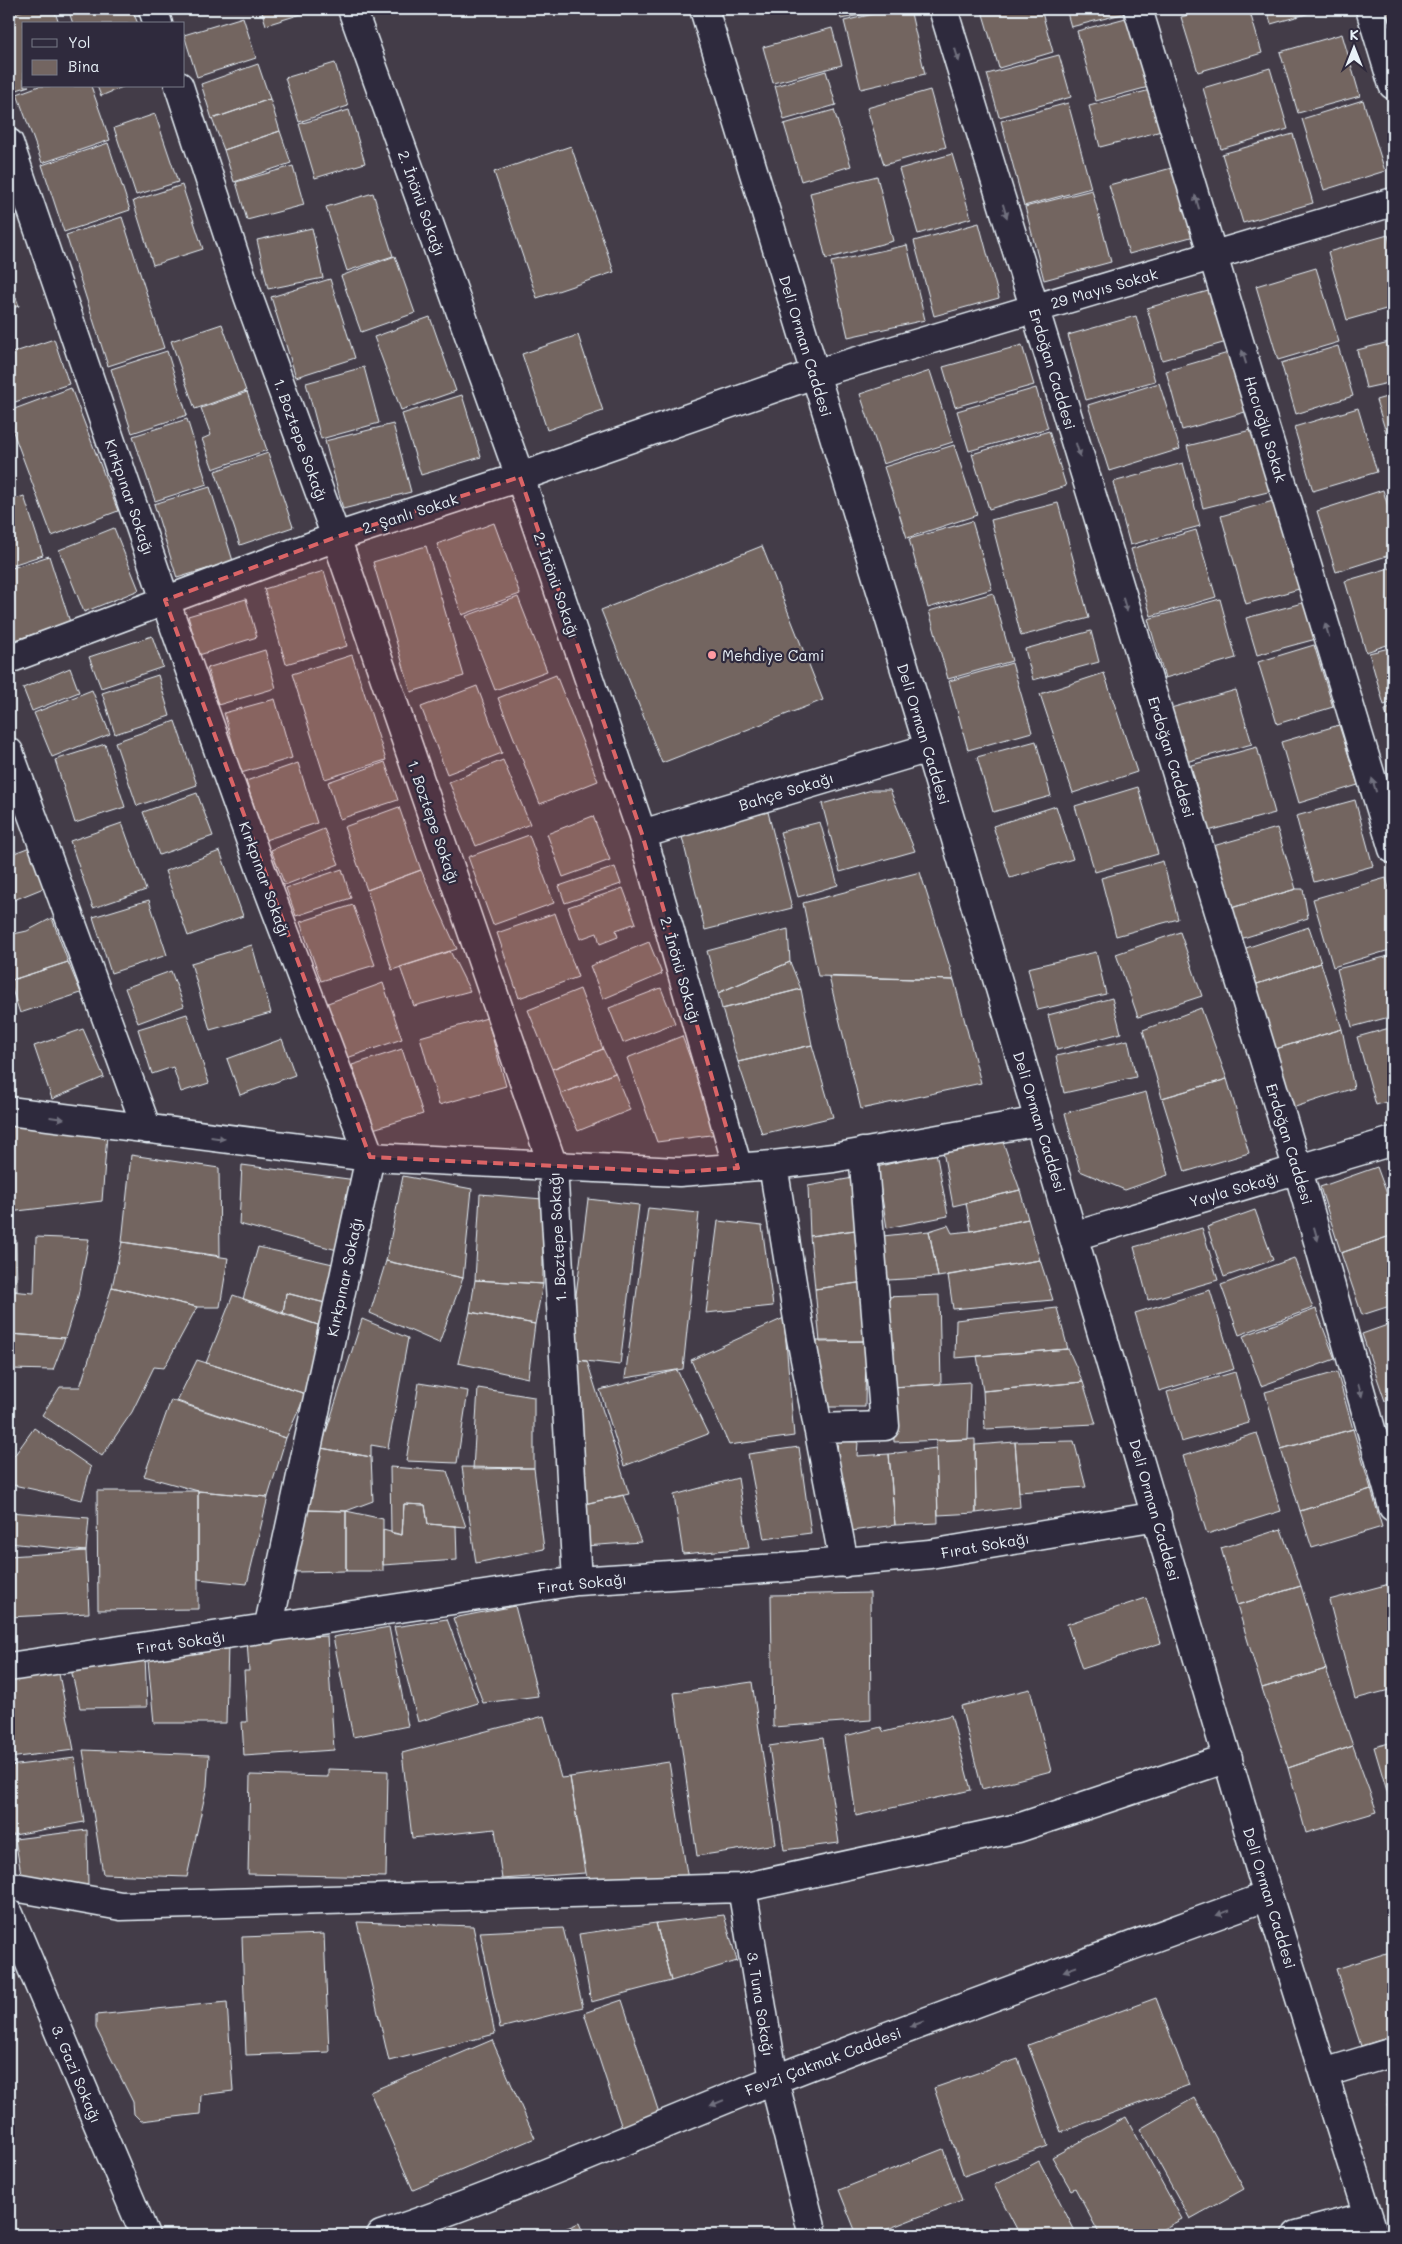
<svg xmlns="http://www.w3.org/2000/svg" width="1402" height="2244" viewBox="0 0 1402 2244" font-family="Mali,sans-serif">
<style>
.building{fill:#736561;stroke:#e8f1f8}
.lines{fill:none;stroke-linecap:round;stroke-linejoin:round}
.minor-casing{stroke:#e8f1f8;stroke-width:31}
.minor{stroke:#2f2a3d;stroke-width:28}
.oneway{fill:#70707e}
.marked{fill:#db6466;fill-opacity:0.2;stroke:#db6466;stroke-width:4;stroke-dasharray:10 6;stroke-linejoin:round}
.poi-dot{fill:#ff9aa2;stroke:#2f2a3d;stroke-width:2}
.labels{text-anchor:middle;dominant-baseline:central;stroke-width:4.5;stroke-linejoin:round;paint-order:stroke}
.street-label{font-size:15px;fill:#e8f1f8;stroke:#2f2a3d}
.poi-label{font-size:15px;fill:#e8f1f8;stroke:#2f2a3d;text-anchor:start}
</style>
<rect width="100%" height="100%" fill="#433c48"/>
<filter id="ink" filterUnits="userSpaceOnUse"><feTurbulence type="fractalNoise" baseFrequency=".02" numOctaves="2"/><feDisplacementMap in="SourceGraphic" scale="10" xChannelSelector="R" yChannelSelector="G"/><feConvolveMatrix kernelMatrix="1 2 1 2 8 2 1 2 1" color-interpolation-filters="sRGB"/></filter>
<g filter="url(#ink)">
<!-- building -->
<path class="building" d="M28,9H54L59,24H24V86H29L17,90L9,65V15Z
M68,9H132L138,24H73Z
M261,9H311V11L266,25Z
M838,9H888L841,19Z
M894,9H910L925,74L861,89L844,21Z
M988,9H1041L1053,52L999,68L982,11Z
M1066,9H1130V12L1071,27Z
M1207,9H1249L1262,53L1198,72L1181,17Z
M1267,9H1324L1271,24Z
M1383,9H1393V26L1386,24Z
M1137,15L1156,85L1096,101L1077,31Z
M243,17L256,58L197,77L184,35Z
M832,28L842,65L773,83L763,47Z
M1342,34L1360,96L1298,113L1280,52Z
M1059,55L1071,97L999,117L987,74Z
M335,63L348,106L299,122L285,78Z
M258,64L270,99L212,119L201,84Z
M1270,68L1288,129L1221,149L1203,88Z
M826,71L836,105L784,120L775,86Z
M39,86H91L110,140L42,163L17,94Z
M97,86H125L101,96Z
M1158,88L1169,129L1100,147L1089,106Z
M930,90L946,147L884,165L867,108Z
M270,99L280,131L224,150L212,119Z
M1363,100L1385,171L1324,190L1302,119Z
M1068,103L1091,188L1024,206L1001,121Z
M349,110L365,163L315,178L299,124Z
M834,110L851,166L801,181L784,124Z
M155,114L178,182L136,195L114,128Z
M280,131L291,163L234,182L224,150Z
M1293,134L1313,203L1243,223L1222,154Z
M108,143L130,210L64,232L42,165Z
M571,146L614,272L537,298L494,172Z
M952,154L971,218L918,234L899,169Z
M293,166L304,205L247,220L236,182Z
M1179,166L1198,235L1129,254L1109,185Z
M877,176L893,241L826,259L810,193Z
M182,185L203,249L153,265L133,201Z
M1092,190L1111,262L1044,280L1025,207Z
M373,193L393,256L347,271L326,207Z
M122,217L164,348L108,366L66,235Z
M979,223L999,298L934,316L914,241Z
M312,228L323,278L268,289L257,240Z
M1388,235L1393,253V307L1347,320L1328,252Z
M907,245L925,320L848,337L831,262Z
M395,256L415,313L361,332L341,276Z
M1316,268L1339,342L1278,360L1256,286Z
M9,279L19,306L9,309Z
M330,279L355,358L296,377L271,297Z
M1219,288L1234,340L1162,360L1147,308Z
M1136,316L1155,381L1086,400L1068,335Z
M430,317L456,391L401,410L374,337Z
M222,324L246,391L195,409L171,341Z
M578,335L603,411L547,430L522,354Z
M54,339L69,384L9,404V354Z
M1393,341V382L1366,388L1357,350Z
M1022,345L1034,385L955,407L943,367Z
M1338,346L1353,396L1296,414L1281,363Z
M167,351L187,415L132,433L111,369Z
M1235,351L1252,410L1182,430L1166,371Z
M364,367L379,423L321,439L306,383Z
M930,371L953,442L883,464L860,394Z
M1159,383L1180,449L1109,471L1088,405Z
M71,388L118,511L52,536L9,421V411Z
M1036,388L1048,428L969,451L957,411Z
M247,392L267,450L213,469L202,439L211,435L201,408Z
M462,395L481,457L421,475L402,414Z
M1393,395V440L1389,442L1376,400Z
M1358,408L1377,472L1313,491L1294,427Z
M187,419L207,484L155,501L133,436Z
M393,424L411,492L343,509L325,441Z
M1263,427L1280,489L1203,508L1187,446Z
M1049,431L1066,486L989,509L972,454Z
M954,445L977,515L907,538L884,467Z
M268,453L293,527L240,545L215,471Z
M1183,463L1200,526L1130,545L1113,482Z
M210,487L233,561L177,578L154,504Z
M1383,490L1393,523V554L1336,572L1317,511Z
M24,496L43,555L9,566V501Z
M1280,499L1306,587L1246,604L1221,516Z
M1058,503L1089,618L1021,636L991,520Z
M972,521L992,589L928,608L909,539Z
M494,523L520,594L462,615L437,544Z
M114,528L139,590L84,612L59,550Z
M1196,530L1216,597L1151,616L1131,549Z
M426,546L464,676L411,692L373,562Z
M762,546L823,700L662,763L601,610Z
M49,556L70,622L9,642V569Z
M1393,567V643L1366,652L1345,581Z
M324,571L347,646L286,664L264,589Z
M993,593L1012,661L948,679L929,611Z
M518,597L547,671L495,690L466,616Z
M246,599L257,637L199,655L188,616Z
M1220,599L1236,658L1165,678L1148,619Z
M1306,602L1316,639L1257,655L1246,618Z
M1091,631L1099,662L1033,680L1025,649Z
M152,636L163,667L101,688L89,657Z
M1314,645L1333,707L1277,724L1258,662Z
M1393,647V702L1384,705L1369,653Z
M265,650L276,688L218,705L207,668Z
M352,655L386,760L325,779L292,674Z
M1012,663L1032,732L968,750L949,681Z
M70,668L79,692L32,711L23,688Z
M1104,673L1137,772L1073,793L1040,694Z
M158,675L170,716L115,734L102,693Z
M556,675L598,781L540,804L498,698Z
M477,686L502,753L447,774L421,707Z
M92,690L110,734L52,757L34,713Z
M1236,690L1252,744L1182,763L1167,709Z
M275,699L292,758L241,773L224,713Z
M1393,707V738L1385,710Z
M175,721L197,785L137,806L115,742Z
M1339,725L1358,785L1299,803L1281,742Z
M1036,741L1051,796L993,812L977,757Z
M105,744L125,807L75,823L55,760Z
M1257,747L1275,813L1208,831L1191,765Z
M503,760L530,824L476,846L449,782Z
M385,762L398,800L340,819L328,782Z
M298,763L317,823L265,840L246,781Z
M1138,787L1158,854L1095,872L1075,806Z
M872,790H890L915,851L840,872L822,804Z
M9,791L18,817L9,820Z
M197,793L213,836L159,855L143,812Z
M1355,800L1373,866L1314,882L1296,816Z
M1056,806L1073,859L1010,878L993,826Z
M399,807L421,870L367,890L344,827Z
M768,812L792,908L705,930L681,833Z
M593,816L610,860L563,877L547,834Z
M820,822L838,885L798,897L780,832Z
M122,823L146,890L93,908L70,841Z
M1277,828L1296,889L1231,908L1213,846Z
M324,829L339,864L285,885L271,850Z
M529,835L554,903L493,925L468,857Z
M30,847L46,887L9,902V855Z
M220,851L243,916L188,936L165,871Z
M1163,861L1178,919L1116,936L1101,878Z
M615,867L621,884L565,903L559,886Z
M342,869L351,898L296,916L286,888Z
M421,870L457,949L392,970L367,890Z
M920,872L954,980L818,976L803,903Z
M1386,878L1393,902V949L1333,967L1313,899Z
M623,888L636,923L616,930L618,937L600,944L597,933L580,939L568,907Z
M1296,889H1303L1308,918L1240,939L1231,908Z
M149,900L167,955L111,973L93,917Z
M353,905L375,965L321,981L300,922Z
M555,913L578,977L519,998L497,933Z
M52,918L68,962L9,981V935L27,931Z
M1309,927L1321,963L1254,985L1243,949Z
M788,929L790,962L718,993L707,951Z
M1180,932L1202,996L1138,1017L1116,954Z
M649,942L662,974L603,999L590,966Z
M252,945L271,1013L210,1030L191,963Z
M450,951L470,991L414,1006L400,967Z
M1096,952L1106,994L1038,1010L1028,968Z
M1393,955V1016L1352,1027L1337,969Z
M68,962L81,993L20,1013L9,981Z
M790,962L801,989L722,1009L718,993Z
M1321,963L1342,1029L1272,1050L1254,985Z
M171,971L184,1006L138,1023L125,988Z
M829,977L954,980L981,1083L861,1109Z
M383,983L402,1039L344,1059L325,1004Z
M661,988L675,1023L623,1043L609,1008Z
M580,989L603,1049L552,1069L528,1010Z
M801,989L812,1045L738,1062L722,1009Z
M1112,998L1121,1033L1057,1050L1048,1015Z
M1201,1008L1227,1079L1162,1098L1143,1030Z
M187,1014L209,1083L181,1092L173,1067L152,1074L138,1029Z
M487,1018L506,1086L439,1105L420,1037Z
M1393,1027V1100L1376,1105L1357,1037Z
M83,1029L104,1077L52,1099L34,1046Z
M1342,1029L1354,1088L1289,1109L1272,1050Z
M682,1036L718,1134L657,1142L627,1058Z
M282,1039L295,1075L240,1095L227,1059Z
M1128,1040L1136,1077L1064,1093L1056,1056Z
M812,1045L833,1117L762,1134L738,1062Z
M402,1049L423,1114L373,1129L352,1065Z
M603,1049L615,1073L561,1094L552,1069Z
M615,1073L630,1110L578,1131L561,1094Z
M1227,1079L1249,1153L1185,1172L1162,1098Z
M1146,1092L1168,1175L1125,1190L1080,1171L1065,1113Z
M9,1122L107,1134L102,1201L9,1212Z
M1003,1142L1020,1190L953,1206L943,1151Z
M936,1152L948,1216L887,1228L877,1167Z
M131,1155L219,1168L220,1256L122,1242Z
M242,1165L356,1180L341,1251L239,1224Z
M1377,1167L1393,1210V1235L1341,1253L1320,1187Z
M403,1176L472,1189L463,1278L386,1261Z
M853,1178L863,1229L810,1236L808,1186Z
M1020,1190L1028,1219L971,1231L966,1203Z
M480,1194L543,1199V1284L475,1280Z
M588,1199L639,1205L620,1365L568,1359Z
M648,1208L699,1213L683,1369L625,1378Z
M1255,1210L1273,1260L1224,1277L1207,1227Z
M1028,1219L1040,1260L938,1277L929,1231L948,1225L952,1233L971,1231Z
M718,1221L762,1226L773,1306L706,1313Z
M1202,1228L1218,1280L1148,1300L1134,1247Z
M863,1229L865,1282L815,1289L810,1236Z
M929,1231L938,1277L888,1280L883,1236Z
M1393,1235V1305L1362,1315L1341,1253Z
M36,1237L89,1239L78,1296L65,1338L9,1334V1291L34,1293Z
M9,1240H16L17,1291H9Z
M122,1242L228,1258L220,1307H197L112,1287Z
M258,1247L333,1264L325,1303L286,1293L283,1314L243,1299Z
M1294,1258L1313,1308L1239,1335L1221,1285Z
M1040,1260L1053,1300L953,1309L948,1275Z
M386,1261L463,1278L439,1343L370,1313Z
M475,1280L543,1284L535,1324L470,1312Z
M865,1282L866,1341L820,1342L815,1289Z
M112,1287L197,1307L164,1368L154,1367L132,1412L102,1456L42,1415L60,1387H80Z
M1210,1290L1234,1369L1159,1391L1135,1313Z
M286,1293L325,1303L318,1325L283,1314Z
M233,1295L318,1325L306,1394L206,1363Z
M939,1295L941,1384L892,1387L884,1297Z
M1057,1308L1068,1349L955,1358L956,1320Z
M1316,1309L1335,1359L1261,1386L1243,1336Z
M470,1312L535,1324L528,1378L458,1363Z
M784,1318L794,1436L729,1445L691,1360Z
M362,1319L408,1338L388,1448L371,1445V1457L321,1448Z
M1393,1323V1398L1385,1401L1362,1334Z
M10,1334L65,1338L53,1370L9,1369V1344H13Z
M813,1341H866L865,1407H822Z
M1068,1349L1083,1382L983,1391L977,1356Z
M568,1359L587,1361L629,1494L580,1505Z
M197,1360L306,1394L286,1438L177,1401Z
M677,1370L708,1434L624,1466L600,1390Z
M1235,1372L1249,1423L1181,1442L1167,1392Z
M1337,1372L1353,1429L1281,1449L1265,1392Z
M970,1382L968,1439L894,1442L892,1387Z
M1083,1382L1096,1424L985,1429L983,1391Z
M419,1383L468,1391L457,1463L406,1461Z
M478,1388L534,1397V1468L473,1469Z
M171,1400L286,1438L268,1497L198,1491L144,1476Z
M34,1428L91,1467L82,1500L9,1484V1455L14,1456Z
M1353,1429L1371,1489L1300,1511L1281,1449Z
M1257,1433L1281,1511L1207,1534L1183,1456Z
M975,1439L976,1513L938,1515L936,1441Z
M837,1441L858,1442L857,1456L889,1454L895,1525L844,1532Z
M1074,1441L1086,1487L1019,1492L1015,1442Z
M1015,1442L1020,1507L976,1513L975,1445Z
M799,1447L811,1533L764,1539L748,1454Z
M321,1448L371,1457L373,1501L346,1511L306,1510Z
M936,1448L938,1523L895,1525L889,1454Z
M390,1467L447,1471L466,1527L428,1524L425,1505L404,1504L402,1535L391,1533Z
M462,1467L534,1468L544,1549L476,1563Z
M738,1478L749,1548L683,1554L674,1495Z
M1371,1489L1382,1527L1312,1548L1300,1511Z
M97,1491H198V1609L98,1610Z
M198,1491L268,1497L247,1584L198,1579Z
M623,1495L641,1542L585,1546L580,1505Z
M404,1504L425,1505L428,1524L456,1526L457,1560L383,1565V1530L402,1535Z
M306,1510L346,1511V1571L295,1572Z
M346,1511L383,1519V1571H346Z
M9,1512L89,1518L86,1551L9,1543Z
M1281,1529L1301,1586L1237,1605L1221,1548Z
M86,1551L89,1613L9,1617V1556Z
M1393,1583V1689L1355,1699L1329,1600Z
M1301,1586L1326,1669L1262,1688L1237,1605Z
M870,1593L871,1720L773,1727L771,1595Z
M1146,1598L1161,1643L1082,1669L1067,1624Z
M515,1606L538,1696L483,1703L453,1618Z
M447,1619L478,1703L418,1722L394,1627Z
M389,1627L408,1726L353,1737L333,1637Z
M327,1636L334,1750L244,1756L242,1722H247L244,1671H249L247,1640Z
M228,1643L226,1723H154L147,1650Z
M145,1655L147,1707L80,1708L70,1665Z
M58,1669L74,1750L9,1758V1675Z
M1326,1669L1353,1746L1288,1768L1262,1688Z
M752,1682L776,1844L697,1856L674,1693Z
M1030,1689L1051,1771L982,1789L961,1706Z
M951,1715L971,1790L856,1816L845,1736L881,1727L884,1732Z
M544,1716L561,1778L570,1777L585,1873L502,1879L495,1829L412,1838L402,1753Z
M823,1738L839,1843L784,1850L769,1746Z
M1393,1742V1808H1392L1374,1747Z
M1353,1746L1377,1812L1306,1833L1288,1768Z
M83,1750L209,1755L207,1786L187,1877L103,1874Z
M75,1758L84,1822L9,1836V1766Z
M669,1762L688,1880L588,1885L570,1777Z
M328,1769L388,1771L386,1877L248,1874L250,1775L328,1777Z
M87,1830L88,1885H23L15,1839Z
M724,1915L737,1961L671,1981L656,1923Z
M357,1922L473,1926L495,2034L389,2061Z
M656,1923L671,1981L591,2002L579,1934Z
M563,1928L583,2007L500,2028L480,1932Z
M324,1934L329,2052L246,2055L242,1937Z
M1393,1951V2036L1361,2046L1336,1969Z
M1156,1998L1189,2085L1061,2132L1028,2045Z
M622,2000L661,2119L623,2131L584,2013Z
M227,2002L233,2091L201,2095L200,2114L141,2121L134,2114L133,2102L96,2028V2015Z
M492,2040L535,2138L413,2190L370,2092Z
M1018,2059L1048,2146L964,2176L934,2088Z
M1194,2098L1244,2189L1190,2219L1140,2129Z
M1393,2103V2121L1387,2105Z
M1126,2117L1182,2219L1152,2235H1100L1075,2188L1071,2190L1052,2157Z
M943,2149L962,2200L872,2235H857L839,2190Z
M1039,2161L1077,2235H1020L994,2185Z
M579,2223L584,2235H550Z"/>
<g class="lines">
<defs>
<path id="minor" d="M153,9L158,24
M352,9L520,477L642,834L738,1168
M704,9L929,748L1268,1896L1374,2235
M943,9L1298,1170L1393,1507
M1138,9L1393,849
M1370,9L1393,85
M179,86L248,296L336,537L553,1166L577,1581
M9,143L165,600L261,870L370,1157L268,1629
M9,659L336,537L520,477L814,374L1393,202
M9,752L147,1129
M642,834L929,748
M9,1111L370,1157L679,1172L773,1165L833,1158L1039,1121
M773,1165L801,1338L844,1563
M1074,1236L1393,1141
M818,1428L885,1426L863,1152
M9,1667L577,1581L780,1568L930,1554L1157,1516
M9,1886L121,1906L742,1888L1018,1828L1228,1758
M742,1888L774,2080L813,2235
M9,1914L145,2235
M1324,2073L1393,2052
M381,2235C515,2190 644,2131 776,2079C939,2015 1104,1956 1268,1896
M1297,2235L1368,2216"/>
</defs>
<!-- minor casing -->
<use href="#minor" class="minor-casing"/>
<!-- minor -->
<use href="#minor" class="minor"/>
</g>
<!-- one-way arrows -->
<defs><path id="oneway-solid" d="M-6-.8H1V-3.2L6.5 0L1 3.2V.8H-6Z" transform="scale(1.25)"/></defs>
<g class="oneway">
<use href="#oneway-solid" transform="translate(957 55) rotate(73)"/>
<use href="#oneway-solid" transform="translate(1197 202) rotate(-107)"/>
<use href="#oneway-solid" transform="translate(1005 211) rotate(73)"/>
<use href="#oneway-solid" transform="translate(1244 357) rotate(-107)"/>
<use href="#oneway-solid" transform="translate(1078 450) rotate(73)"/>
<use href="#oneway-solid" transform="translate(1125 605) rotate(73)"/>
<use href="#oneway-solid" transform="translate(1327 630) rotate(-107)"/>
<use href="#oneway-solid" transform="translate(1374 785) rotate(-107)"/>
<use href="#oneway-solid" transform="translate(57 1118) rotate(7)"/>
<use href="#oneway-solid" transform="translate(218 1138) rotate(7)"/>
<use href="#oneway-solid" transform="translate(1316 1234) rotate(74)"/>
<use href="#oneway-solid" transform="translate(1360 1390) rotate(74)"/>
<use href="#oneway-solid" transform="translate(1223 1913) rotate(160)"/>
<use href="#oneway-solid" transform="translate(1070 1969) rotate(160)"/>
<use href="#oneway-solid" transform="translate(917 2024) rotate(159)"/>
<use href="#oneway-solid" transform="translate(717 2103) rotate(158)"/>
</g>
</g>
<!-- marked area -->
<path class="marked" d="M520,477L642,834L738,1168L679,1172L370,1157L165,600L336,537Z"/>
<!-- markers -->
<circle class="poi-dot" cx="712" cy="655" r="5"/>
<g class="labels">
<!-- street labels -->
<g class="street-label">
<text transform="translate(422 203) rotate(70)">2. İnönü Sokağı</text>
<text transform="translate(1104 288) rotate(-16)">29 Mayıs Sokak</text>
<text transform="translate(806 346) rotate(73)">Deli Orman Caddesi</text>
<text transform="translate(1053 369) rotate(73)">Erdoğan Caddesi</text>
<text transform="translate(1266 429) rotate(73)">Hacıoğlu Sokak</text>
<text transform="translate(301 440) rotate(70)">1. Boztepe Sokağı</text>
<text transform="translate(130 497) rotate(71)">Kırkpınar Sokağı</text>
<text transform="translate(410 513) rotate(-18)">2. Şanlı Sokak</text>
<text transform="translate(557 585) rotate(71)">2. İnönü Sokağı</text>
<text transform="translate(924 734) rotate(73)">Deli Orman Caddesi</text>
<text transform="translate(1172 757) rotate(73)">Erdoğan Caddesi</text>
<text transform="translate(786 791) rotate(-17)">Bahçe Sokağı</text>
<text transform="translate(434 822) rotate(71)">1. Boztepe Sokağı</text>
<text transform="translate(265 879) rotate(70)">Kırkpınar Sokağı</text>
<text transform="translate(681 970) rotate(74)">2. İnönü Sokağı</text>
<text transform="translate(1040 1122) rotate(73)">Deli Orman Caddesi</text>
<text transform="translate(1290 1144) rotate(73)">Erdoğan Caddesi</text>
<text transform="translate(1234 1189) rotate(-16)">Yayla Sokağı</text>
<text transform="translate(557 1237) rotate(-93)">1. Boztepe Sokağı</text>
<text transform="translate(344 1277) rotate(-78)">Kırkpınar Sokağı</text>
<text transform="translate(1155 1510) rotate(74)">Deli Orman Caddesi</text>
<text transform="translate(985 1545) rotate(-10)">Fırat Sokağı</text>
<text transform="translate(582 1583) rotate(-6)">Fırat Sokağı</text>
<text transform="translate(181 1642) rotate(-8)">Fırat Sokağı</text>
<text transform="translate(1270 1898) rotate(73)">Deli Orman Caddesi</text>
<text transform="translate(761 2004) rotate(81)">3. Tuna Sokağı</text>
<text transform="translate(823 2061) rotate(-21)">Fevzi Çakmak Caddesi</text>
<text transform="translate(77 2074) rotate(67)">3. Gazi Sokağı</text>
</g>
<!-- poi labels -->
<g class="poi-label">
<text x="722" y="655">Mehdiye Cami</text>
</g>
</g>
<!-- margin -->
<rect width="1402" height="2244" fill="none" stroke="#2f2a3d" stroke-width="30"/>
<rect x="15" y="15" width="1372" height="2214" fill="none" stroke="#e8f1f8" stroke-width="2" filter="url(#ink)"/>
<!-- legend -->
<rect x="22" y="22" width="162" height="65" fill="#2f2a3d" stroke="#797a88"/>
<rect x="32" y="39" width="25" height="8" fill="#2f2a3d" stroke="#797a88"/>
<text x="68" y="48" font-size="15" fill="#e8f1f8">Yol</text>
<rect x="32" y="60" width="25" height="15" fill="#736561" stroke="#797a88"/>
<text x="68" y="72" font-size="15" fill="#e8f1f8">Bina</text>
<!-- north arrow -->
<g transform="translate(1354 48)" stroke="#2f2a3d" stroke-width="4" paint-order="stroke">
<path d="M0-4L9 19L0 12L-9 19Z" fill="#e8f1f8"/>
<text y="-8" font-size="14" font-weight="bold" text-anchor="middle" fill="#e8f1f8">K</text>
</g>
</svg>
